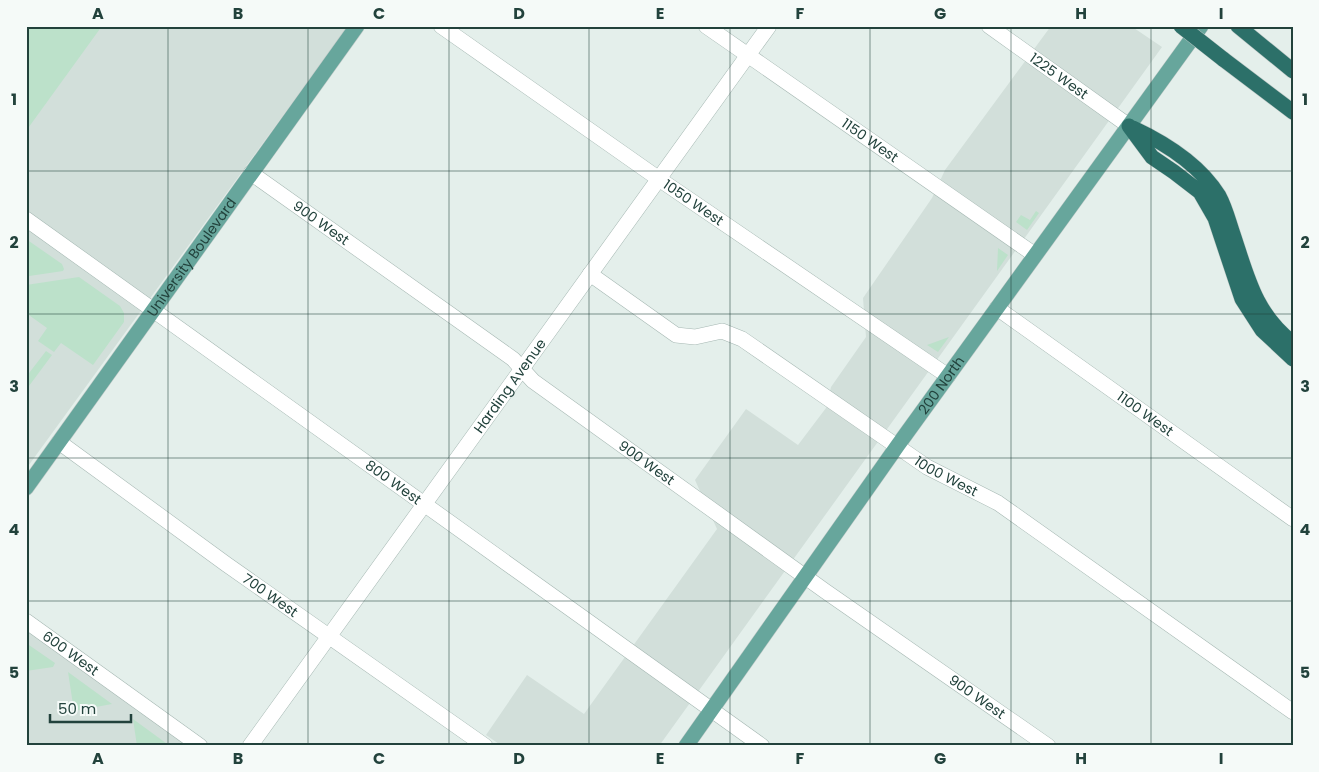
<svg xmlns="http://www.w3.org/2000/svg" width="1319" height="772" viewBox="0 0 1319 772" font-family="Poppins,sans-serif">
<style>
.built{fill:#d2dfda}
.green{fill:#bce1ca}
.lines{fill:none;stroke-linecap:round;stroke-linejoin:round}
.minor-casing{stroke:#a6b8b3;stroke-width:16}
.major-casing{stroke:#c1cac8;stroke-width:16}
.highway-casing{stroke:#c1cac8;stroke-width:16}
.minor{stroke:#fff;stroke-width:15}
.major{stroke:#67a69c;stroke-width:15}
.highway{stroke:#2c7069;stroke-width:15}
.highway-bridge-casing{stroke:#c1cac8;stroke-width:16;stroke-linecap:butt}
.highway-bridge{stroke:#2c7069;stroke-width:15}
.grid{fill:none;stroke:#22423c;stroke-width:1;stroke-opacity:0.55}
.labels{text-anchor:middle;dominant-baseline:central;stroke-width:4;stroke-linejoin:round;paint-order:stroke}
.street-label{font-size:14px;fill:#22423c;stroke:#f5faf8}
.neatline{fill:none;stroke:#22423c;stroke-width:2}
.grid-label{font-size:16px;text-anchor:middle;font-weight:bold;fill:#22423c}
</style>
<rect width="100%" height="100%" fill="#e4efeb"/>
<!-- built -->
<path class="built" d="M26,26H348L26,469Z
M1051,26H1131L1162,47L659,746H502L486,735L527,675L584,714L717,529L695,480L746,409L798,445L826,408L831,387L866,337L863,298L932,198L945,170Z
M26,621L200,746H26Z"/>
<!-- green -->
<path class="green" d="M26,26H102L26,131Z
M1036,211L1039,213L1027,230L1016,222L1021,215L1030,220Z
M26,239L62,264L64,269L63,271L29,276L26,274Z
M998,248L1008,255L997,271Z
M79,277L120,306L124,313V322L93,365L61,343L54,352L38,341L47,328L26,313V285Z
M949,337L938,352L927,345Z
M46,351L52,355L26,390V377Z
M26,643L55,663L53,667L26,671Z
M68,672L112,704L74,711Z
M133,719L170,746H137Z"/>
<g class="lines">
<defs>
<g id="minor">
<path id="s1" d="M441,26L659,179L948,376"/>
<path id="s2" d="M706,26L1035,255"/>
<path id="s3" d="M989,26L1129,126"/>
<path id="s4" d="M251,173L513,359L533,381L825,591L1048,746"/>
<path id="s5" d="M26,219L762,746"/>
<path id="s6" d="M590,274L676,335L695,337L722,331L742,339L927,467L998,503L1293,712"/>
<path id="s7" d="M997,308L1293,519"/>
<path id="s8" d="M59,442L226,564L485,746"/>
<path id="s9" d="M26,621L200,746"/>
<path id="s10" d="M250,746L769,26"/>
</g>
<g id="major">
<path id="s11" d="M26,488L357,26"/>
<path id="s12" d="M686,746L898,445L1201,26"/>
</g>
<path id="highway" d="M1238,26L1293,71
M1223,59L1293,112
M1129,126L1152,157L1174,172L1200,192L1215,218L1242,299L1262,330L1293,359
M1133,128C1165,143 1200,165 1219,196C1225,207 1228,219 1232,231C1247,275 1254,313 1293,343"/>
</defs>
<!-- minor casing -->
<use href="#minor" class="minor-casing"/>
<!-- major casing -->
<use href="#major" class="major-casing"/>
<!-- highway casing -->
<use href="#highway" class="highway-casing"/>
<!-- minor -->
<use href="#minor" class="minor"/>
<!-- major -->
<use href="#major" class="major"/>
<!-- highway -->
<use href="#highway" class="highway"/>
<defs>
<path id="highway-bridge" d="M1181,26L1223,59"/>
</defs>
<!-- highway-bridge casing -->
<use href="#highway-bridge" class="highway-bridge-casing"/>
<!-- highway-bridge -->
<use href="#highway-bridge" class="highway-bridge"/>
</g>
<!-- grid -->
<path class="grid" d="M168,26V746M308,26V746M449,26V746M589,26V746M730,26V746M870,26V746M1011,26V746M1151,26V746M26,171H1293M26,314H1293M26,458H1293M26,601H1293"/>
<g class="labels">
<!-- street labels -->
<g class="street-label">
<text stroke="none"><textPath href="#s3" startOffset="86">1225 West</textPath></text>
<text stroke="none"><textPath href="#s2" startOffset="200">1150 West</textPath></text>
<text stroke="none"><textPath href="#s1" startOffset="308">1050 West</textPath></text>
<text stroke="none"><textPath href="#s4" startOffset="86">900 West</textPath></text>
<text stroke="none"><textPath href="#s11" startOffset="284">University Boulevard</textPath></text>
<text stroke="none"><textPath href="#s12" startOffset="442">200 North</textPath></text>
<text stroke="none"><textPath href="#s10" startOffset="444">Harding Avenue</textPath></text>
<text stroke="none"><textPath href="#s7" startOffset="182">1100 West</textPath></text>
<text stroke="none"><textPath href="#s4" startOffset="491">900 West</textPath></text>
<text stroke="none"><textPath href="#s6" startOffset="420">1000 West</textPath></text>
<text stroke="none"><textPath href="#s5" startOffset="452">800 West</textPath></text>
<text stroke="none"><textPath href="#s8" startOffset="261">700 West</textPath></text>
<text stroke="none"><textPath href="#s9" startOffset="55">600 West</textPath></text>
<text stroke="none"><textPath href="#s4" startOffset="896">900 West</textPath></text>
</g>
</g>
<!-- border -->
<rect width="1319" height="772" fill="none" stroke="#f5faf8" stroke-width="55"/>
<!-- scale -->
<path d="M50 714v8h81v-8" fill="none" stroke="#22423c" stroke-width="2.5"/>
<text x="58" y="714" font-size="15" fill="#22423c" stroke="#f5faf8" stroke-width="4" paint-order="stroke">50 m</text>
<rect x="28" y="28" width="1264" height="716" class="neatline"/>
<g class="grid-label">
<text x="98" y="19">A</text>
<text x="238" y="19">B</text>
<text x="379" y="19">C</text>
<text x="519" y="19">D</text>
<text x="660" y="19">E</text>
<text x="800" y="19">F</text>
<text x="940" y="19">G</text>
<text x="1081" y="19">H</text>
<text x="1221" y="19">I</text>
<text x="14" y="105">1</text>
<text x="1305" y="105">1</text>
<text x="14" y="248">2</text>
<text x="1305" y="248">2</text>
<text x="14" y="392">3</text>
<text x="1305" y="392">3</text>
<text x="14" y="535">4</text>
<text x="1305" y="535">4</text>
<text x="14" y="678">5</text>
<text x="1305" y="678">5</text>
<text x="98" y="764">A</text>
<text x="238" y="764">B</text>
<text x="379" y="764">C</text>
<text x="519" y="764">D</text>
<text x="660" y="764">E</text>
<text x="800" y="764">F</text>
<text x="940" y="764">G</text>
<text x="1081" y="764">H</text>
<text x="1221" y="764">I</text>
</g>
</svg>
